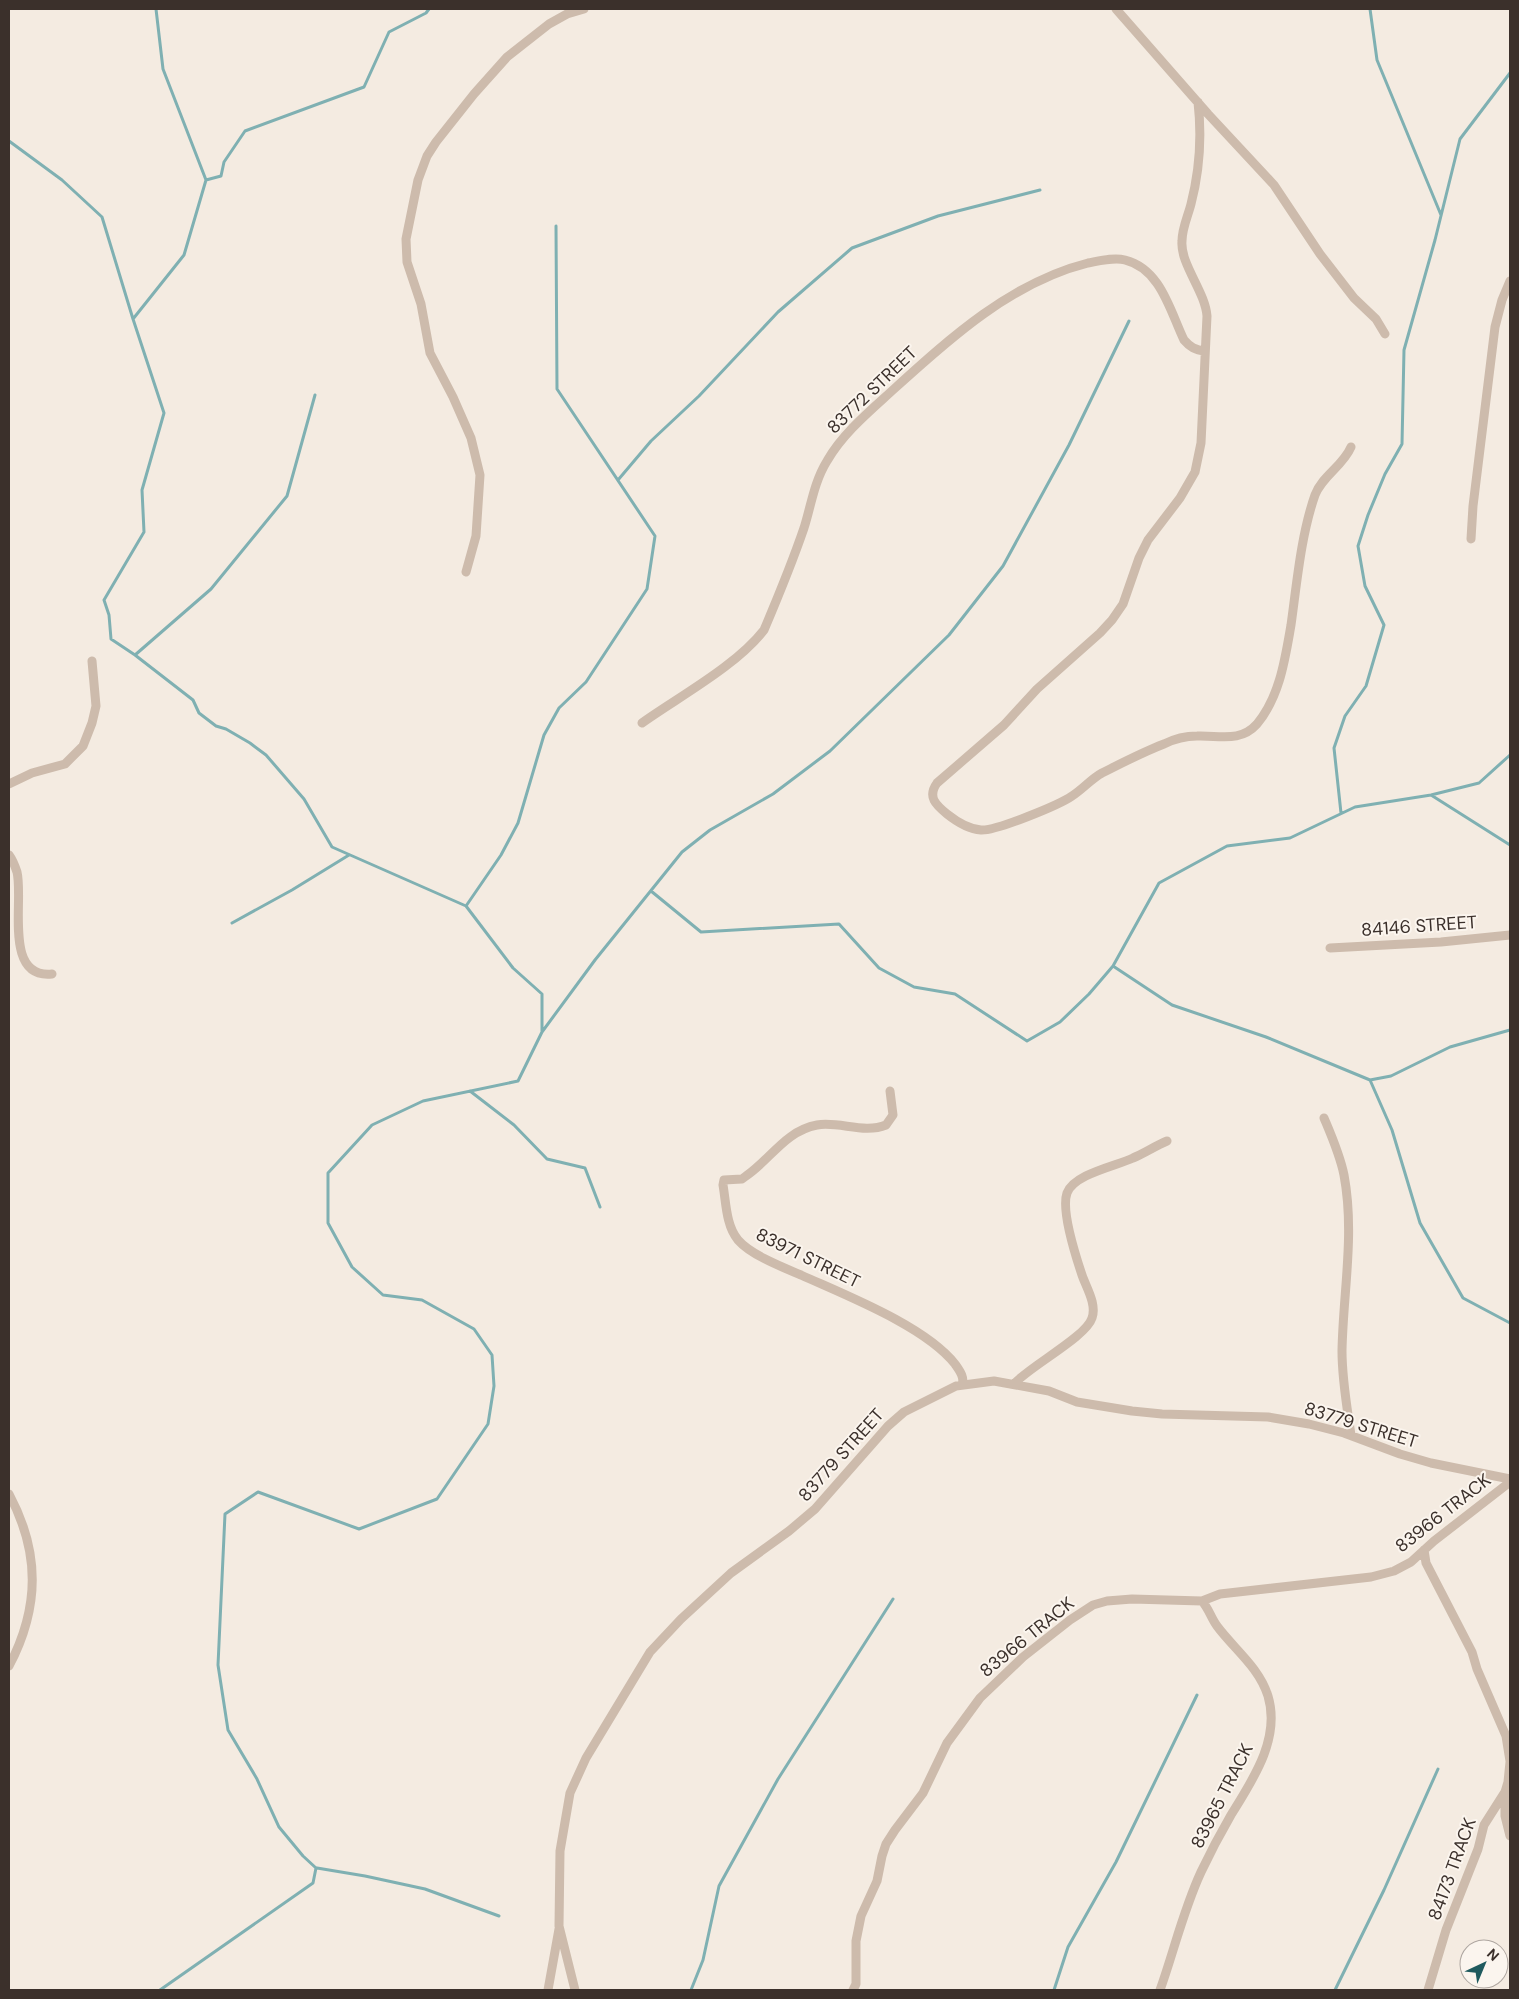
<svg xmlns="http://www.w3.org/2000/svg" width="1519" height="1999" viewBox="0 0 1519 1999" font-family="'DM Sans',sans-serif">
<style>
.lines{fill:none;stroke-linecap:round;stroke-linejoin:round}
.stream{stroke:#7fb0b2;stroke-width:3}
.minor{stroke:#cdbbac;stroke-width:9}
.labels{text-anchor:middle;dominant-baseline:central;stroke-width:4;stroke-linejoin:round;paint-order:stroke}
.street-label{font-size:18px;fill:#3b302b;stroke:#fbf5ee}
</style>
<rect width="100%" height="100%" fill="#f4ebe1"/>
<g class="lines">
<!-- stream -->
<path class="stream" d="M156,9L163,69L206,180
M1370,9L1377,60L1441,215
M9,141L62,180L102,217L133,319
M618,480L651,441L699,396L778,312L852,248L938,216L1040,190
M135,655L211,589L287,496L315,395
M1431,795L1510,845
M1341,813L1334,748L1345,716L1366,686L1384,625L1365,586L1358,546L1368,515L1385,474L1402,444L1404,350L1435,240L1460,139L1510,73
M651,891L701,932L839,924L879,968L914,987L955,994L1027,1041L1060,1022L1089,994L1113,966L1159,883L1227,846L1290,838L1355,807L1431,795L1479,783L1510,755
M466,906L501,855L518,823L544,735L559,708L586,682L647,589L655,536L557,389L556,226
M232,923L292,890L349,855
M1113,966L1172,1005L1266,1037L1370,1080L1392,1130L1420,1223L1463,1298L1510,1323
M542,1032L595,960L682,852L710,830L773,794L830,751L949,635L1003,566L1069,445L1129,321
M1370,1080L1391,1076L1450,1047L1510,1030
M470,1091L514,1125L547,1159L585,1168L600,1207
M317,1868L365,1876L425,1889L499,1916
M160,1990L313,1883L316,1868L303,1856L279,1827L257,1779L228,1730L218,1665L225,1514L258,1492L359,1529L437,1499L488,1424L494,1386L492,1355L474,1329L422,1300L383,1295L352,1267L328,1223V1173L372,1125L423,1101L518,1081L542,1032V994L513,968L466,906L332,847L304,799L266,755L250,743L226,729L216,726L199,713L193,700L135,655L111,639L109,615L104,600L144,532L142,490L164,413L133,319L184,255L206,180L221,176L224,162L245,131L364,87L389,32L426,13L429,9
M691,1990L703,1960L719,1886L778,1779L893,1599
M1054,1990L1068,1947L1116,1862L1197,1695
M1335,1990L1384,1890L1438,1769"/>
<!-- minor -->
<path class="minor" d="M1116,9L1208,114L1274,185L1320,254L1354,298L1376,319L1385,334
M1198,102C1202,137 1200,169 1191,204C1188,216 1182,228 1182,241C1180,264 1205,291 1207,316L1201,443L1195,472L1180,498L1148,540L1139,558L1123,604L1112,620L1100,633L1037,689L1004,725L937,783C927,797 936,805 947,814C957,822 968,829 981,830C996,831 1059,805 1072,796C1083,789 1091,779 1102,773C1122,763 1143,752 1164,744C1174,739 1185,736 1197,736C1219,735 1240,743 1257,724C1280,696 1285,659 1291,625C1297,582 1301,535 1315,495C1322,476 1343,466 1351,447
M1471,539L1473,506L1495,327L1502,300L1510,281
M466,572L476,536L480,475L471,438L453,397L430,353L421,304L407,262L406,239L418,180L427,156L436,142L474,94L507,57L549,24L567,14L584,9
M642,723C680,696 736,666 764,630C778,597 792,563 804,528C811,506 814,482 827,461C843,433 870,411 894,389C950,338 1012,282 1088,263C1099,261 1114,257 1125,260C1161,269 1170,311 1184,340C1190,347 1195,350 1205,351
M9,784L32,773L65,764L83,746L92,723L96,706L92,661
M9,855C12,859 15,866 17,872C24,900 3,979 52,974
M1330,948L1441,942L1510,935
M890,1091L893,1115L886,1125C864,1134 839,1121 817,1125C785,1131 770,1160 746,1176L742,1179L724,1180L723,1185C726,1202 726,1226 738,1240C751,1255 782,1267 801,1275C845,1295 925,1326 955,1364C959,1370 965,1377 962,1385
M1324,1118C1332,1137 1340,1155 1344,1175C1355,1234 1343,1293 1342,1351C1342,1380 1347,1407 1351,1435
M1014,1384C1030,1366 1086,1337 1092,1318C1097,1304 1086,1287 1082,1275C1076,1257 1061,1210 1067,1193C1074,1174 1116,1166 1133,1158C1145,1153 1155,1146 1167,1141
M9,1494C40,1552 40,1607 9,1666
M1424,1550L1426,1563L1472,1652L1477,1669L1506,1736L1510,1761
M1505,1792V1816L1510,1836
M548,1990L559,1929
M575,1990L559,1926L560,1851L570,1793L586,1758L650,1652L681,1619L731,1573L789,1531L815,1509L888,1426L904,1412L956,1386L994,1381L1049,1391L1077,1402L1132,1411L1162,1414L1268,1417L1309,1424L1344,1433L1400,1454L1431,1463L1510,1479
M853,1990L856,1984V1941L861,1916L877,1881L882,1856L886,1844L895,1830L923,1793L947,1743L980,1698L1023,1657L1070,1620L1093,1605L1107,1601L1132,1599L1202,1601L1220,1594L1371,1577L1394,1571L1411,1562L1434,1541L1510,1482
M1160,1990C1174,1951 1183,1911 1201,1872C1210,1853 1220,1834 1231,1815C1252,1781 1281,1739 1268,1696C1259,1667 1234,1649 1217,1626C1211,1618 1209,1609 1202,1601
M1428,1990L1446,1930L1478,1849L1484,1825L1505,1792L1508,1782L1510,1762"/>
</g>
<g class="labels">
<!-- street labels -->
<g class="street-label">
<text transform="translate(872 390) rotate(-44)">83772 STREET</text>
<text transform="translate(1419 926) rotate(-4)">84146 STREET</text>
<text transform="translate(808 1258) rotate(26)">83971 STREET</text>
<text transform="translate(1361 1425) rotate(17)">83779 STREET</text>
<text transform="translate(841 1455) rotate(-48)">83779 STREET</text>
<text transform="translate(1443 1513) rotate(-38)">83966 TRACK</text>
<text transform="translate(1027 1637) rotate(-39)">83966 TRACK</text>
<text transform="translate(1222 1796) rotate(-63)">83965 TRACK</text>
<text transform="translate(1452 1869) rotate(-70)">84173 TRACK</text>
</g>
</g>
<!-- border -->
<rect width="1519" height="1999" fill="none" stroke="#3b302b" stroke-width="20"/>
<!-- north arrow -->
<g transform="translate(1484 1964) rotate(44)"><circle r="24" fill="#fbf5ee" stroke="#aea6a0"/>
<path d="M0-4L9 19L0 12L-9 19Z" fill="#1f5a5e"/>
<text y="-8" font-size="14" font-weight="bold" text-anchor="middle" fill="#3b302b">N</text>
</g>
</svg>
